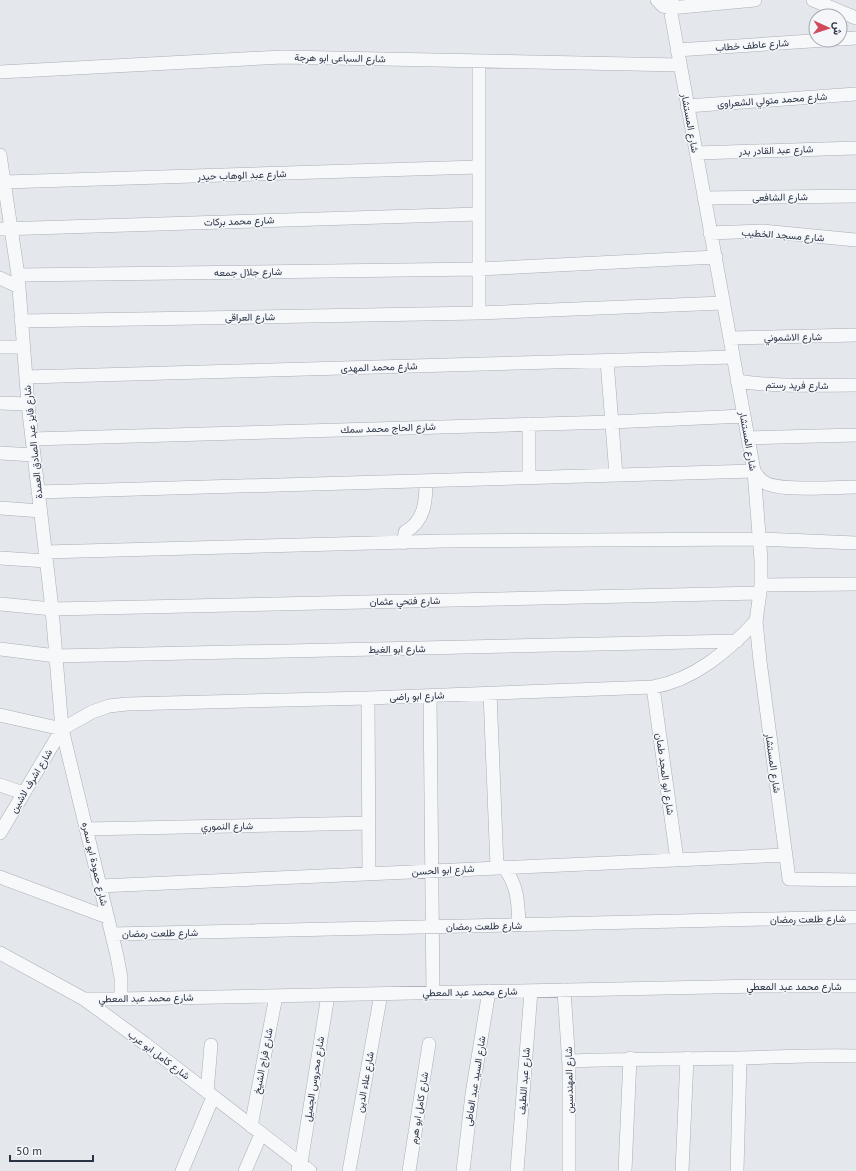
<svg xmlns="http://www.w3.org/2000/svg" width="856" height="1171" viewBox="0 0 856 1171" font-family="'PT Sans',Vazirmatn,sans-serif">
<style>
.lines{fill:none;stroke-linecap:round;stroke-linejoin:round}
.minor-casing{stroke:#a9aeb7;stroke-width:14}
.minor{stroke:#f7f8fa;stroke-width:13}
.labels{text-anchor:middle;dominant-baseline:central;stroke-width:3;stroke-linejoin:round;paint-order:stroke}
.street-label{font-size:10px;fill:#2b3445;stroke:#f4f6f9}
</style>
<rect width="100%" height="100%" fill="#e4e7ec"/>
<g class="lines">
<defs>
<path id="minor" d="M657,0L663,6L670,8L755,0
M672,0L670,8L754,471L761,560V585L756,621L760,661L789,879L856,880
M813,0L856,18
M840,39L856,38
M677,50L826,40
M0,72L282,57L680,65
M687,106L856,94
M696,153L856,148
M0,155L18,275L28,404L52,609L62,729L117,956L121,978V999
M5,182L478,167
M704,198L856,196
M0,229L479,214
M710,233L762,231L856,240
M18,275L479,269L716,257
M0,278L19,287
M479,313V61
M21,321L479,313L723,303
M730,338L856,335
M0,347H23
M607,361L616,475
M26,377L733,357
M737,381C777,387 816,385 856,385
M0,403L28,404
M529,424V478
M748,438L856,435
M32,439L612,422L744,416
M0,453L34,455
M38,492L754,471C757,475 760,480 764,482C778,492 837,487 856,487
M0,508L41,511
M404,543L405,532C425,521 426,501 426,481
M45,552L443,541L759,539L856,543
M0,558L46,561
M761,585L856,584
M0,604L52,609L759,593
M0,649L56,656L737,641
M653,687L677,860
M490,693L497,867
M430,696L433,993
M368,698L369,874
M0,715L62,729
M0,785L23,793
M86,829L369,823
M0,833L62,729L92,712L109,706L127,704L368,698L653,687C694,680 728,651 756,621
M504,867C518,887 518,901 519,925
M0,877L107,917
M100,886L786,855
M112,934L856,917
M0,953L84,999L144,1043L310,1171
M564,990L569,1065V1171
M84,999H121L761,986H856
M569,1061C626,1059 683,1059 740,1058C779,1057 817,1055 856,1056
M207,1092L211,1045
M251,1126L276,996
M298,1169L301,1163L328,995
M182,1171L213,1097
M245,1171L261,1134
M349,1171L381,994
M409,1171L429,1044
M463,1171L472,1094L489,991
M517,1171L531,991
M625,1171L630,1058
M682,1171L687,1058
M737,1171L740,1058"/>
</defs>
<!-- minor casing -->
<use href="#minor" class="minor-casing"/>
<!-- minor -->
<use href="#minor" class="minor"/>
</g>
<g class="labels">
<!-- street labels -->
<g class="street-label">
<text transform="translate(752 45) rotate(-4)">شارع عاطف خطاب</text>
<text transform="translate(340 58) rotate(1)">شارع السباعى ابو هرجة</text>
<text transform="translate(772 100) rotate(-4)">شارع محمد متولي الشعراوى</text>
<text transform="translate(690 123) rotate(80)">شارع المستشار</text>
<text transform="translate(776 150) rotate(-2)">شارع عبد القادر بدر</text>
<text transform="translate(242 175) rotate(-2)">شارع عبد الوهاب حيدر</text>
<text transform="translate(780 197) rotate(-1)">شارع الشافعى</text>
<text transform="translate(239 221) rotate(-2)">شارع محمد بركات</text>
<text transform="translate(783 235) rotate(4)">شارع مسجد الخطيب</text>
<text transform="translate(248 272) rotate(-1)">شارع جلال جمعه</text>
<text transform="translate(250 317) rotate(-1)">شارع العراقى</text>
<text transform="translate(793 337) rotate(-1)">شارع الاشموني</text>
<text transform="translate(379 367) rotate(-2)">شارع محمد المهدى</text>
<text transform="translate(797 385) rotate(1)">شارع فريد رستم</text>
<text transform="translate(388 428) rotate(-2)">شارع الحاج محمد سمك</text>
<text transform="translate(748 441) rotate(80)">شارع المستشار</text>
<text transform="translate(33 442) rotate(-96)">شارع فايز عبد الصادق العمدة</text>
<text transform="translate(405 601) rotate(-1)">شارع فتحي عثمان</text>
<text transform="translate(397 649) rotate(-1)">شارع ابو الغيط</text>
<text transform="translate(417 696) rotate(-2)">شارع ابو راضى</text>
<text transform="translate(773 763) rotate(82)">شارع المستشار</text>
<text transform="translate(665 774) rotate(82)">شارع ابو المجد طمان</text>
<text transform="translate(31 781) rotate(-59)">شارع اشرف لاشين</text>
<text transform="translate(227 826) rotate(-1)">شارع النموري</text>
<text transform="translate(95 864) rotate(77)">شارع حمودة ابو سمره</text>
<text transform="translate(443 870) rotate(-3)">شارع ابو الحسن</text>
<text transform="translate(808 919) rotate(-1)">شارع طلعت رمضان</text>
<text transform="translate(484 926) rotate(-1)">شارع طلعت رمضان</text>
<text transform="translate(160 933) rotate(-1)">شارع طلعت رمضان</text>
<text x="794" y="986">شارع محمد عبد المعطي</text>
<text transform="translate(470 992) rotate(-1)">شارع محمد عبد المعطي</text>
<text transform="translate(146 998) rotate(-1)">شارع محمد عبد المعطي</text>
<text transform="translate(159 1055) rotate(37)">شارع كامل ابو عرب</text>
<text transform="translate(263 1061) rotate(-79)">شارع فراج الشيخ</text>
<text transform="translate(314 1079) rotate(-81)">شارع محروس الجميل</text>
<text transform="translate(569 1080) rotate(-91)">شارع المهندسين</text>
<text transform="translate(475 1081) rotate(-81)">شارع السيد عبد العاطى</text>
<text transform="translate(524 1081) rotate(-86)">شارع عبد اللطيف</text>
<text transform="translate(365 1082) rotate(-80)">شارع علاء الدين</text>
<text transform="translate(419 1108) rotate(-81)">شارع كامل ابو هرم</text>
</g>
</g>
<!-- north arrow -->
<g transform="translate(828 28) rotate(93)"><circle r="19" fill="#f4f6f9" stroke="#a4a8b1"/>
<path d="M0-3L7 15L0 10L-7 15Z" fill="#d1495b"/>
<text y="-6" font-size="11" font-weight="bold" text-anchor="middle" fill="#2b3445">ش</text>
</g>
<!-- scale -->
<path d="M10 1155v6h83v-6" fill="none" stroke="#2b3445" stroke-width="2"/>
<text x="16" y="1155" font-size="12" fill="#2b3445" stroke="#f4f6f9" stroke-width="3" paint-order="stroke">50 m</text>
</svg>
